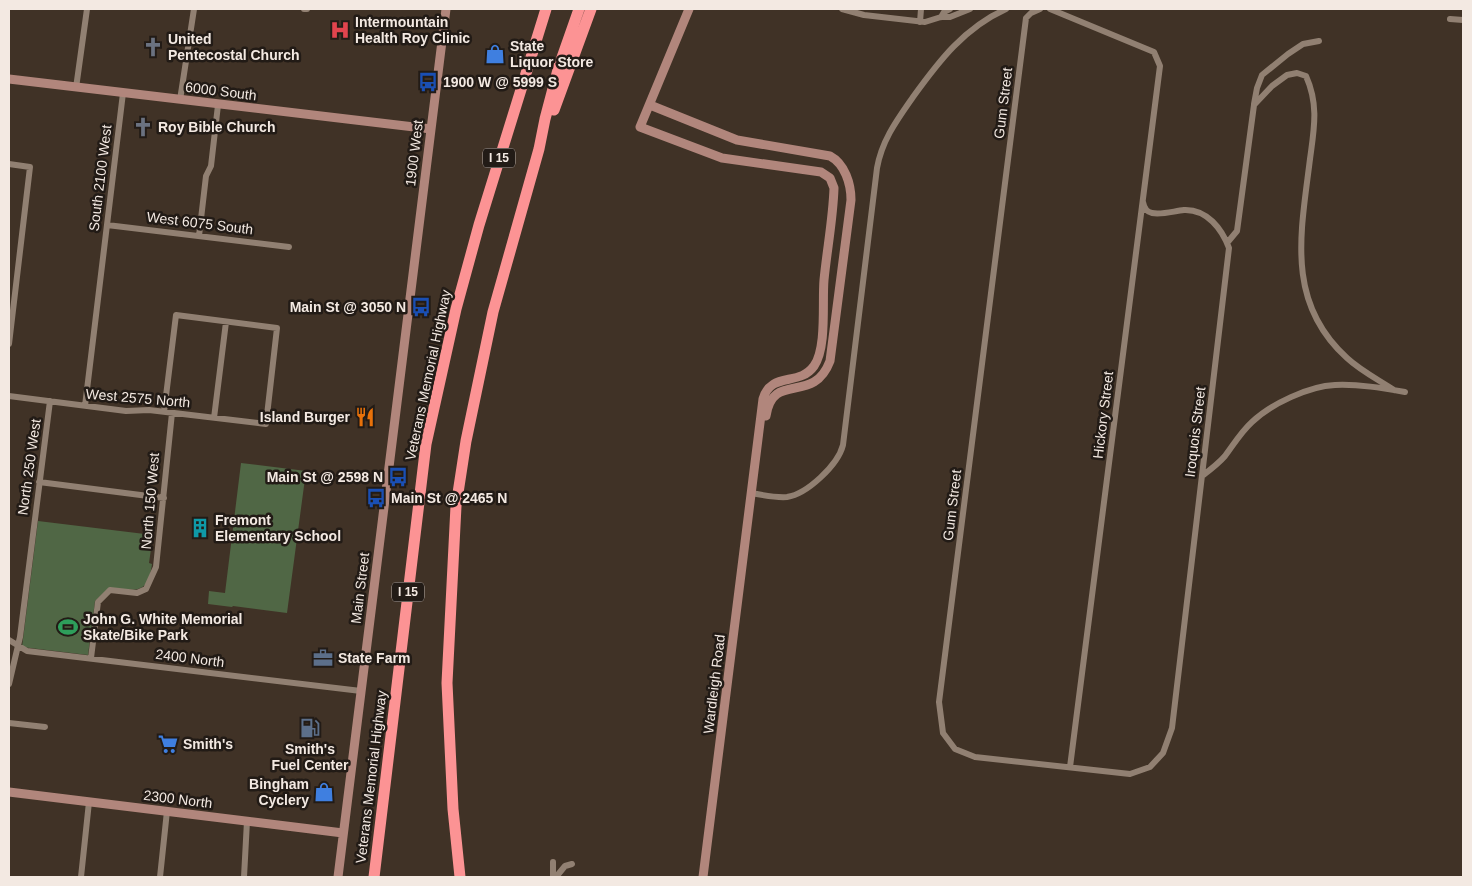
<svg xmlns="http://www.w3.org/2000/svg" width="1472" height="886" viewBox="0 0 1472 886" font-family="Arial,sans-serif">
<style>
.green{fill:#506745}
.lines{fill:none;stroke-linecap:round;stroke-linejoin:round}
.street{stroke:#918072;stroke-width:6}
.secondary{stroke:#b1867c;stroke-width:9}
.highway{stroke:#fc9394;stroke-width:11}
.labels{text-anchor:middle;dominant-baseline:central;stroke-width:5;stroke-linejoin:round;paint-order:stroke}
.shield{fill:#221b16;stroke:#b4aba5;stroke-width:1}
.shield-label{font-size:12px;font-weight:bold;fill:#f3e9e2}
.poi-label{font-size:14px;font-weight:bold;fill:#f3e9e2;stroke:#221b16;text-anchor:start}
.street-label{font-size:14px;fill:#f3e9e2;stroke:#221b16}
</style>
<rect width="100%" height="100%" fill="#403226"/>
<!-- green -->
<path class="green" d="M241,463L306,471L287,613L233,606L232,607L208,604L209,591L225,593Z
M38,521L153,535L149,563L152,564C148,596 135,590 109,588L95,601L88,655L22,647Z"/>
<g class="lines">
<!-- street -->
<path class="street" d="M304,9H307
M842,9L864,15L925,22L941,17H950L970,9
M1040,9L1031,13L1026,18L939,702L943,733L955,749L975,757L1130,774L1150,767L1163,753L1172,728L1229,248C1222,229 1207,209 1184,210C1174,211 1162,215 1152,213C1146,212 1144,207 1143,202
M1050,9L1154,52L1160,66L1070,767
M941,17L944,12L950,9
M1450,19L1463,20
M920,22L921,9
M76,88L87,9
M180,100L194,9
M1254,104L1257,88L1262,75L1288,54L1303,44L1319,41
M9,164L30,167L9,344
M107,225L289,247
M199,236L206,176L211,166L218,105
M1227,243L1237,231L1254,105L1272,86L1287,75L1297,73L1306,76C1319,105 1314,129 1310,159C1301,232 1285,302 1347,358C1361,371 1379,380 1394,390
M9,396L126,411L149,410L266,424L277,328L176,315L164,412
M85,406L123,93
M214,418L226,322
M1202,476C1210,470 1219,463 1225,456C1234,444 1241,432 1252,422C1271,404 1309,386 1335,385C1359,384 1382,388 1405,392
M39,482L164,498
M751,493C763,495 775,498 787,497C807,494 838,465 843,445L877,168C882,140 897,120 913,97C939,61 964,28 1006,9
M9,640L27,651L361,691
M91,658L98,602L110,590L137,593L146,589L156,567L172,413
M9,684L20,637L50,401
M9,723L45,727
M81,877L89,802
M160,877L167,811
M244,877L247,821
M553,877V862
M556,877L565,866L572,864"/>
<!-- secondary -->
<path class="secondary" d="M689,9L640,127L722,158L821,172L830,178L834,188C833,219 827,249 824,280C822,302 827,348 814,366C799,387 771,371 763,399L703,877
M9,79L431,129
M650,105L737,140L830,156C845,164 851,184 851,200L830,361C813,406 773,370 766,416
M9,792L343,833
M338,877L446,9"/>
<!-- highway -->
<path class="highway" d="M554,110L591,9
M374,877L426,444L456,309L479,225L546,9
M460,877L453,809L447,683L456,506L466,441L493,312L539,149L545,119L559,66L579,9"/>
</g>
<!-- icons -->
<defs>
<symbol id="hospital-bare" viewBox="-9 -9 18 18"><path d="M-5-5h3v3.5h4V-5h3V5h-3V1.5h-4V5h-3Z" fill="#e0444e" stroke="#221b16" stroke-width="2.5" paint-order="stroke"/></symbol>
<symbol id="church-bare" viewBox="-9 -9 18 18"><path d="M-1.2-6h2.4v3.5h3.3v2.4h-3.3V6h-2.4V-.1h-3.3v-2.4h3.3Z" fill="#6b7280" stroke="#221b16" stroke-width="2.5" paint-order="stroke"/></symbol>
<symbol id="shop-bare" viewBox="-9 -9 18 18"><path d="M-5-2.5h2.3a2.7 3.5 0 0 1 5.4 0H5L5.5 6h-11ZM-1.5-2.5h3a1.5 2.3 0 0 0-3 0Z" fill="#3f7fe0" stroke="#221b16" stroke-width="2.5" paint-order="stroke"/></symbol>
<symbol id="bus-bare" viewBox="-9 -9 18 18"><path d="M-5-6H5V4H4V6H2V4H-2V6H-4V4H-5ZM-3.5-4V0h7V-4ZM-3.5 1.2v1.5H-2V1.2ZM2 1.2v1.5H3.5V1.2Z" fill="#1a4fb4" stroke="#221b16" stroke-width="2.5" paint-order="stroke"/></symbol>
<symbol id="restaurant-bare" viewBox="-9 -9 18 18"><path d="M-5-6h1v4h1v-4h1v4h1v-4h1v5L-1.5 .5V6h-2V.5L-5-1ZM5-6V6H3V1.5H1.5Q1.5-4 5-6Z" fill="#e8710a" stroke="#221b16" stroke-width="2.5" paint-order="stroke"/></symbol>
<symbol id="building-bare" viewBox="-9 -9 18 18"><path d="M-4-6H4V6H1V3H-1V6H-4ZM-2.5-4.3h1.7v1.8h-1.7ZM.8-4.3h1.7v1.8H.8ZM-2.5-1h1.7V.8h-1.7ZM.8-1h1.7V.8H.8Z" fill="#0f9aa8" stroke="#221b16" stroke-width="2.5" paint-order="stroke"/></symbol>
<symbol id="stadium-bare" viewBox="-9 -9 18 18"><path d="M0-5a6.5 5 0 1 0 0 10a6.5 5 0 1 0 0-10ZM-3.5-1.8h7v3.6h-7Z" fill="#2e9e5b" stroke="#221b16" stroke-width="2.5" paint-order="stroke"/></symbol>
<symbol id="office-bare" viewBox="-9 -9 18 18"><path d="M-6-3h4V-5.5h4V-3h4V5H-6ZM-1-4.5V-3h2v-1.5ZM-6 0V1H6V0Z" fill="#5c6f8a" stroke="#221b16" stroke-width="2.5" paint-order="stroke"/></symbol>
<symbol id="fuel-bare" viewBox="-9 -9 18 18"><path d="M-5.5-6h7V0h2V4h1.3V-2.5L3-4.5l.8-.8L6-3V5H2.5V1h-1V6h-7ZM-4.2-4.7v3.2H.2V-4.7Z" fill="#5c6f8a" stroke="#221b16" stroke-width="2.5" paint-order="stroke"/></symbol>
<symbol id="supermarket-bare" viewBox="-9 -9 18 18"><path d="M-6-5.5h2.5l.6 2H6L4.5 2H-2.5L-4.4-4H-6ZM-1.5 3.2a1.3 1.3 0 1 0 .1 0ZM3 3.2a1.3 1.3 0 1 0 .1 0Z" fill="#3f7fe0" stroke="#221b16" stroke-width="2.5" paint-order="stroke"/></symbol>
</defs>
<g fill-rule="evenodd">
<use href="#hospital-bare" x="326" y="16" width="28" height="28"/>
<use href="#church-bare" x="139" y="33" width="28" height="28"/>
<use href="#shop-bare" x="481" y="40" width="28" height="28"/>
<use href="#bus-bare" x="414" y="68" width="28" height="28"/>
<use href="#church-bare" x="129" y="113" width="28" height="28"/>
<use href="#bus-bare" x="407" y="293" width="28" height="28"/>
<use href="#restaurant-bare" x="351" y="403" width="28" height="28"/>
<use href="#bus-bare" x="384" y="463" width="28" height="28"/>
<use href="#bus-bare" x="362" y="484" width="28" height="28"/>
<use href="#building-bare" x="186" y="514" width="28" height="28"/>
<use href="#stadium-bare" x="54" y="613" width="28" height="28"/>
<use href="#office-bare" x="309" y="644" width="28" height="28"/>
<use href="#fuel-bare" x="296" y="714" width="28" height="28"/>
<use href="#supermarket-bare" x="154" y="730" width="28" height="28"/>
<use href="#shop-bare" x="310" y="778" width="28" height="28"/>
</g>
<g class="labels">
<!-- shield labels -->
<g class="shield">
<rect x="483" y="148.5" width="32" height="19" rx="4"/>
<rect x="392" y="582.5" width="32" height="19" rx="4"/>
</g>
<g class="shield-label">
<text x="499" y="158">I 15</text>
<text x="408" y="592">I 15</text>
</g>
<!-- poi labels -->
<g class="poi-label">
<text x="355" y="22">Intermountain<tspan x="355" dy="16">Health Roy Clinic</tspan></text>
<text x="168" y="39">United<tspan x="168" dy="16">Pentecostal Church</tspan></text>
<text x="510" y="46">State<tspan x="510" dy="16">Liquor Store</tspan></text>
<text x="443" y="82">1900 W @ 5999 S</text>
<text x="158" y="127">Roy Bible Church</text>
<text x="406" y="307" text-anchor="end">Main St @ 3050 N</text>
<text x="350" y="417" text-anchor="end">Island Burger</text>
<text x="383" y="477" text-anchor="end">Main St @ 2598 N</text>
<text x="391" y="498">Main St @ 2465 N</text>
<text x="215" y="520">Fremont<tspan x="215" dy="16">Elementary School</tspan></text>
<text x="83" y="619">John G. White Memorial<tspan x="83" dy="16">Skate/Bike Park</tspan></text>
<text x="338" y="658">State Farm</text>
<text x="183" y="744">Smith's</text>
<text x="310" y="749" text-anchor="middle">Smith's<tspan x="310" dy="16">Fuel Center</tspan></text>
<text x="309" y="784" text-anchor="end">Bingham<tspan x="309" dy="16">Cyclery</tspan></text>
</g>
<!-- street labels -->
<g class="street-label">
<text transform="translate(221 91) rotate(7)">6000 South</text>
<text transform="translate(1003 103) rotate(-83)">Gum Street</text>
<text transform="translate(414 153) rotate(-83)">1900 West</text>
<text transform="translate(100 178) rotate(-83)">South 2100 West</text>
<text transform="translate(200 223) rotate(7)">West 6075 South</text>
<text transform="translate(428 375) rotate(-78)">Veterans Memorial Highway</text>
<text transform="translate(138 398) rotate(5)">West 2575 North</text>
<text transform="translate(1103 415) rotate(-83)">Hickory Street</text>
<text transform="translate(1195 432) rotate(-83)">Iroquois Street</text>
<text transform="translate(29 467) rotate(-82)">North 250 West</text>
<text transform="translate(150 501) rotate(-85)">North 150 West</text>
<text transform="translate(952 505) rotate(-83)">Gum Street</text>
<text transform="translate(360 588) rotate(-83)">Main Street</text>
<text transform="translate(190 658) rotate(7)">2400 North</text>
<text transform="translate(714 684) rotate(-83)">Wardleigh Road</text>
<text transform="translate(371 777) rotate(-83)">Veterans Memorial Highway</text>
<text transform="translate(178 799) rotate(7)">2300 North</text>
</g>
</g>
<!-- border -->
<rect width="1472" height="886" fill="none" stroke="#f3e9e2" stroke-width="20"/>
</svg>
